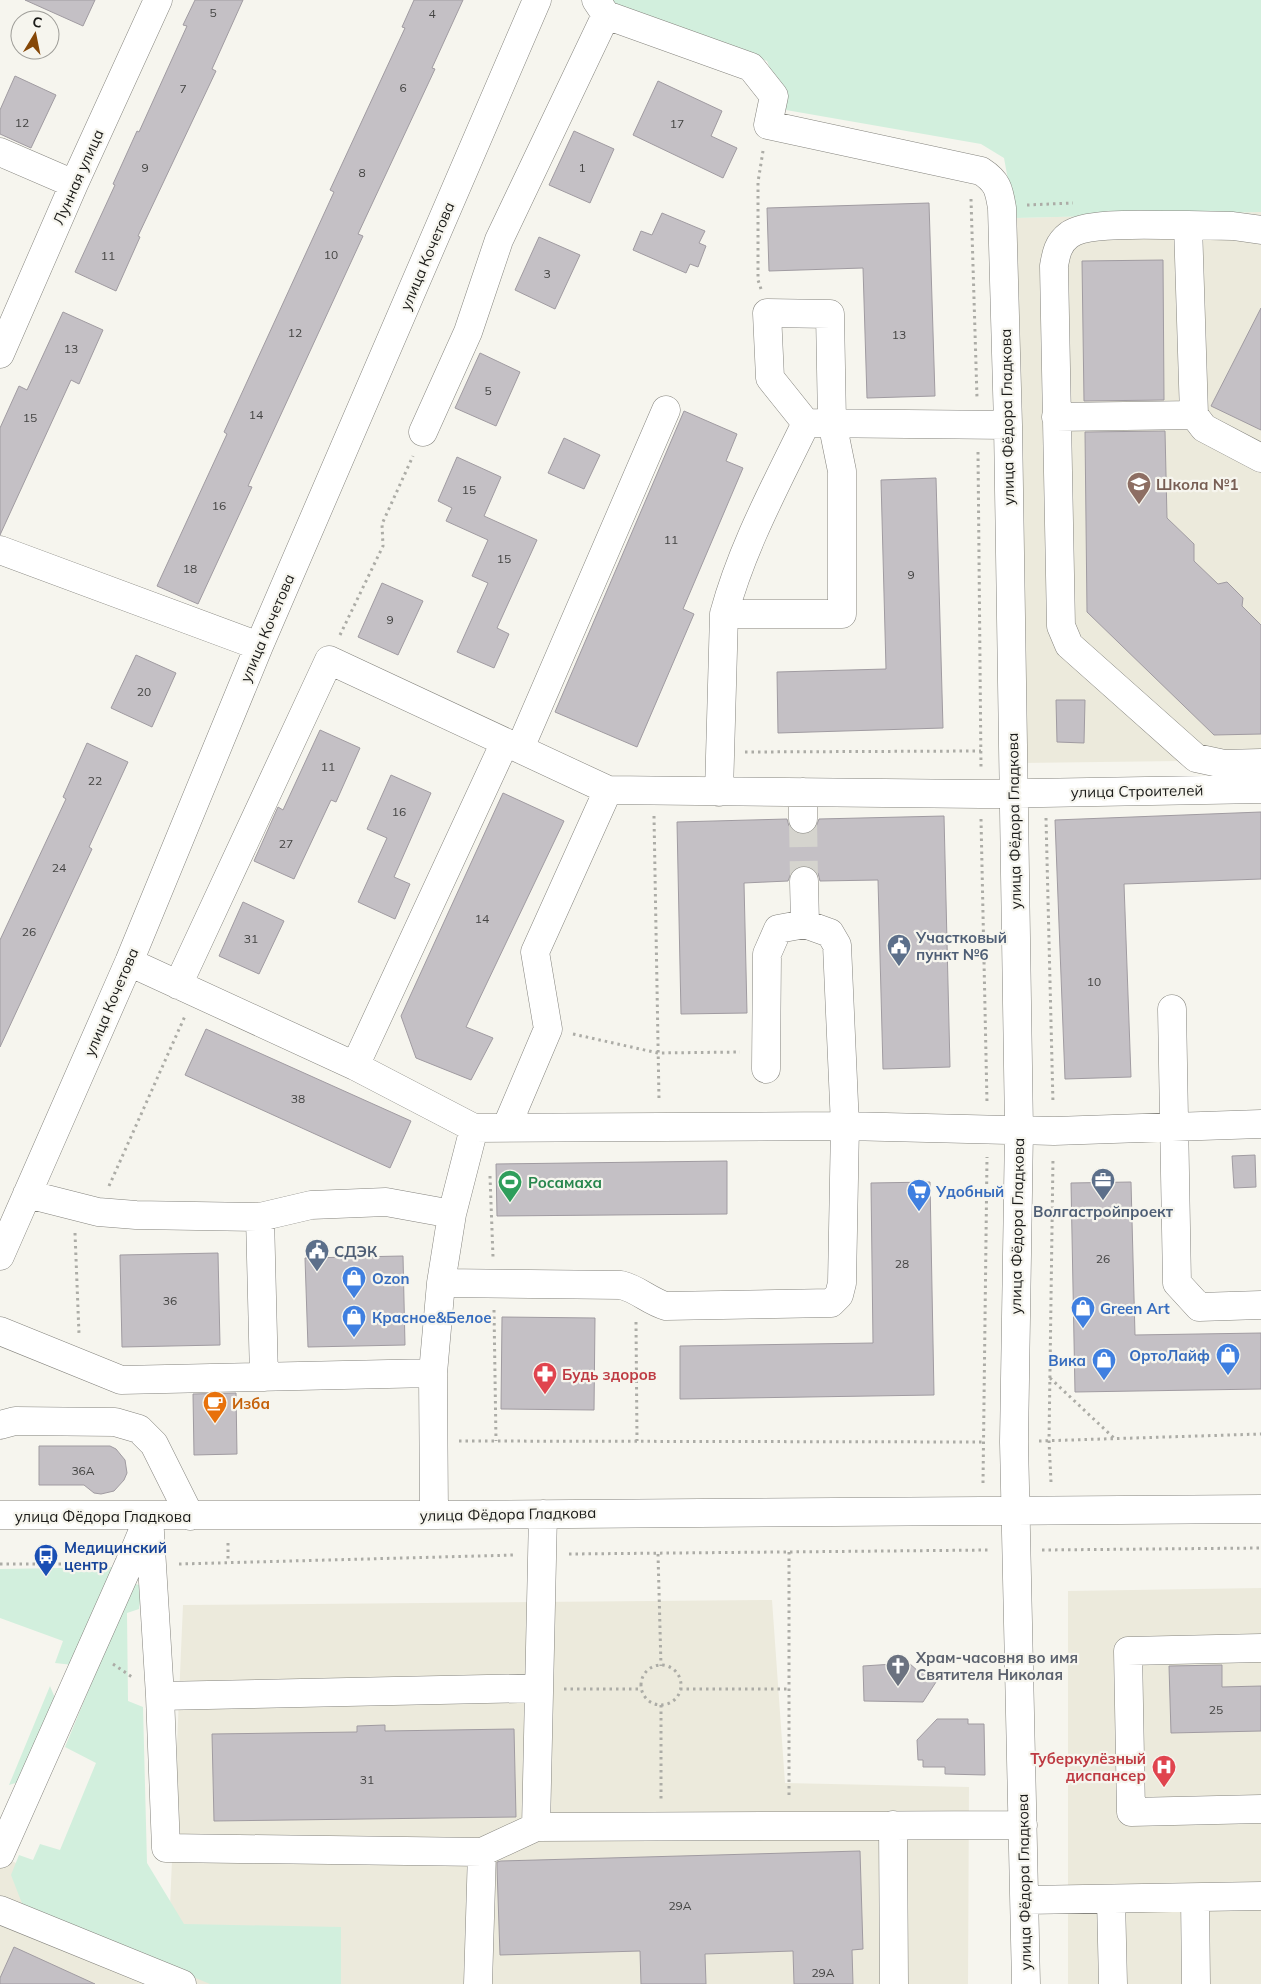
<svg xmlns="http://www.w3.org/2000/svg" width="1261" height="1984" viewBox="0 0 1261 1984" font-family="Mulish,sans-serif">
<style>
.built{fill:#eceadc}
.green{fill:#d2efdd}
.building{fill:#c4c0c5;stroke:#a09ba1}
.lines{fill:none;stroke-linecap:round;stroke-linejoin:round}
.minor-tunnel{stroke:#d5d4ce;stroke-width:28;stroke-dasharray:28 14;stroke-linecap:butt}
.minor-casing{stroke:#85847e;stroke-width:29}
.path{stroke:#acaca6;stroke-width:3;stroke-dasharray:2.5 4;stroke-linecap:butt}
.minor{stroke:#fff;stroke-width:28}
.labels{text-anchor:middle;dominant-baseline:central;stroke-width:4.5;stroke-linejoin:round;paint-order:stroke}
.number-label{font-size:12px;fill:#444443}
.street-label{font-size:15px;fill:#1a1a18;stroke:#f6f5ee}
.education-label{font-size:15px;font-weight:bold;fill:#785e54;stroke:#f6f5ee;text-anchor:start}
.service-label{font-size:15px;font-weight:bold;fill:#4e5e75;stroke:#f6f5ee;text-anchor:start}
.leisure-label{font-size:15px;font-weight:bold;fill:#27864d;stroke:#f6f5ee;text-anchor:start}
.shop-label{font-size:15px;font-weight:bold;fill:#366cbe;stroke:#f6f5ee;text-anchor:start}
.health-label{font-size:15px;font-weight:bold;fill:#be3a42;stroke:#f6f5ee;text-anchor:start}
.food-label{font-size:15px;font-weight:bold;fill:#c56008;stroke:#f6f5ee;text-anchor:start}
.transit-label{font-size:15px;font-weight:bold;fill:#164399;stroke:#f6f5ee;text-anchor:start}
.worship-label{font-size:15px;font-weight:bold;fill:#5b616d;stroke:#f6f5ee;text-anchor:start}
</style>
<rect width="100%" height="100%" fill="#f6f5ee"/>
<!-- built -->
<path class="built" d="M1261,212V760L1020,763L1015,218Z
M1261,1588V1984H1068V1591Z
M772,1600L785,1783L969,1787L968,1984H0V1856L169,1930L183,1605Z"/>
<!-- green -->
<path class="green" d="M610,0H1261V212L1015,218L1004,158L981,144L786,110L767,61L614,7Z
M119,1567L73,1665L55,1663L63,1641L0,1618V1569Z
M133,1583L142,1586L139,1609L127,1613L128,1701L143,1707L147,1863L184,1924L341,1927V1984H210L23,1906L11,1875L19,1855L33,1860L40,1844L60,1850L96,1763L65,1747Z
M50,1686L57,1703L22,1781L9,1785Z"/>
<!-- building -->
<path class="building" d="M25,0H95L83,26Z
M195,0H243L212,69L216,71L138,236L140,237L116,291L75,272L115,185L113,184L137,131L139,132L187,26L183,25Z
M414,0H463L432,68L435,69L358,234L363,236L248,486L252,487L198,604L157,586L227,434L224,432L334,192L330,190L405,28L402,27Z
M15,76L56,95L31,148L0,134V110Z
M658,81L722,111L711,136L737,148L723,178L633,135Z
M574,131L614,149L590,203L549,185Z
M929,203L935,396L867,398L863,268L769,271L767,208Z
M662,213L705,231L699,243L706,246L698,267L690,264L686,273L633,250L641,231L652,235Z
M539,237L580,255L555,309L515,290Z
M1163,260L1164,400L1084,401L1082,261Z
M1261,308V430L1211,406Z
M63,312L103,330L79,384L71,380L0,535V428L19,386L27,390Z
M480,353L520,372L496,426L455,408Z
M684,411L737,434L726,461L743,468L683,609L694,614L637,747L555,712Z
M1165,431L1167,518L1194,544V561L1218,584L1227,582L1243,598L1242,606L1261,625V734L1214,735L1087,612L1085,432Z
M564,438L600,455L584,489L548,473Z
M457,457L501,477L484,516L537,540L497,628L509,634L494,668L457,652L488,583L472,576L488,540L446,521L452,508L438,501Z
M936,478L943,728L778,733L777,672L886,669L881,480Z
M382,583L423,601L398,655L358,637Z
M136,655L176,673L152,727L111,708Z
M1056,700H1085L1084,743L1057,742Z
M320,730L360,748L336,802L331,800L294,879L254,861L278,807L283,810Z
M87,743L128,762L89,847L92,849L0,1047V940L66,799L63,797Z
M391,775L431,793L394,877L410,884L395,919L358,902L387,838L367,829Z
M503,793L564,821L466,1027L493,1038L471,1080L416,1058L401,1016Z
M1261,812V879L1124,884L1131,1077L1065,1079L1055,820Z
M944,816L950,1067L883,1069L878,880L820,881L818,873L812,868L803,865L796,867L791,873L788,881L744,883L747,1013L681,1014L677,822L787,819L789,826L795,832L803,835L810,833L816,827L819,819Z
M243,902L284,921L259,974L219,956Z
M206,1029L411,1121L390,1168L185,1075Z
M1255,1155L1256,1187L1234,1188L1232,1156Z
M727,1161V1214L497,1216L496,1164Z
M930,1182L934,1395L680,1399V1346L873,1343L871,1183Z
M1131,1182L1135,1335L1261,1333V1389L1075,1392L1071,1183Z
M218,1253L220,1345L122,1347L120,1255Z
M403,1256L405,1345L308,1347L305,1258Z
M502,1317L595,1318L594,1410L501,1409Z
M236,1393L237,1454L194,1455L193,1394Z
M39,1446H110L116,1449L125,1460L127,1473L124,1480L114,1491L101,1494L94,1493L84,1485H39Z
M909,1663L919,1672H929L936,1682L923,1702L864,1701L863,1666Z
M1222,1665V1687L1261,1686V1731L1171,1733L1169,1666Z
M937,1719H968V1724H984L985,1775L945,1774V1767H923V1760H918L917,1740Z
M385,1725V1731L514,1729L516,1817L214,1821L212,1734L357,1732V1726Z
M860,1851L863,1949L852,1950L853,1984H794L793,1951L705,1954L706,1984H641L640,1951L500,1955L497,1868V1862L501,1861Z
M14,1947L95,1984H0V1978Z"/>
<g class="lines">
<!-- minor-tunnel -->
<path class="minor-tunnel" d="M803,819L804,881"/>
<defs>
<path id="minor" d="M596,0L606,15L751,67L774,96L768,125L981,171C998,182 999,190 1002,208L1008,425L1019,1130L1014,1442L1026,1984
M0,152L74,184
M1188,225C1162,226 1088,220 1069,235C1058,243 1056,254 1054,266L1061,626L1069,645L1196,758L1224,764L1261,763
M0,354L74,184L158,0
M1194,415L1188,225L1233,226L1261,230
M1056,417L1194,415L1204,428L1261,458
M423,432L468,332L499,240L606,15
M0,550L259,646
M724,614C742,547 776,485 806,423L1008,425
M520,748L666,410
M719,792L724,614H842V471L832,422L830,314L767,313L770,378L806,423
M803,792V819
M804,881L805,924
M129,962L355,1066L474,1128L845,1126L1054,1131L1261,1124
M178,985L329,660L608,790L981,794L1261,789
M1172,1009L1177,1283L1199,1307L1261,1305
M355,1066L505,742
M506,1128L548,1029L535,952L608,790
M27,1194L98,1212L136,1215L260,1217L311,1205L386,1202L452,1214
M260,1217L264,1377
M0,1256L129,962L259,646L537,0
M441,1283L621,1285C638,1289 649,1301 666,1306L831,1303L839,1295L842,1283L845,1126L837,945L830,933L805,924L778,929L767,954L766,1069
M0,1331L121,1380L433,1373
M0,1425L15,1421L115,1422L139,1429L154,1444L190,1516
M0,1515H434L1261,1509
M434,1515L433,1373L441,1283L452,1214L474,1128
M1261,1648L1128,1651L1131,1812L1261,1809
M160,1696L539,1688
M893,1825L894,1984
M536,1827L1023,1825
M0,1854L129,1564L149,1516L160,1696L166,1848L482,1852
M1195,1898L1196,1984
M1111,1899L1113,1984
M1025,1900L1261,1896
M0,1910L182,1984
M478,1984L482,1852L536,1827L543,1514"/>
</defs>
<!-- minor casing -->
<use href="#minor" class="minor-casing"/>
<!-- path -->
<path class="path" d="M971,199L977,398
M1027,205L1073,203
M761,289L758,280V182L763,151
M978,452L981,768
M340,635L383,546L382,524L413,456
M745,752L981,751
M654,816L659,1100
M1046,818L1053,1104
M981,819L987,1103
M573,1034L658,1053L740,1052
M490,1176L493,1257
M109,1186L185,1016
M75,1233L79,1334
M494,1310L496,1441
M636,1322L637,1441
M1050,1378L1115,1439
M459,1441L983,1442
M1039,1441L1261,1434
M1051,1482L1049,1441L1053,1158
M983,1483L987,1157
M228,1543V1562
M1042,1550L1261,1548
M789,1552V1799
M569,1554L990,1550
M658,1554L661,1666
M0,1564H100
M179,1564L515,1555
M113,1664L132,1677
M641 1685a20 20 0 1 1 40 0a20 20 0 1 1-40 0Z
M564,1689H641
M680,1689H789
M661,1705V1799"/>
<!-- minor -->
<use href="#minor" class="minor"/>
</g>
<!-- icons -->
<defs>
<symbol id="school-pin" viewBox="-11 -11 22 30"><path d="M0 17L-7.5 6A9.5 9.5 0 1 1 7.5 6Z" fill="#8d6e63" stroke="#f6f5ee"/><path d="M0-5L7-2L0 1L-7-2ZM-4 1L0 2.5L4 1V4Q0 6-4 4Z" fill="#fff"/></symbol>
<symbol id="civic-pin" viewBox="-11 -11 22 30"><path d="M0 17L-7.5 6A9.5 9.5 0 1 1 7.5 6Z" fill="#5c6f8a" stroke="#f6f5ee"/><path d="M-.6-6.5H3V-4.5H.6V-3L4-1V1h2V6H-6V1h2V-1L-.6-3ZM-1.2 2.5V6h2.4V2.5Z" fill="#fff"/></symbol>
<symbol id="office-pin" viewBox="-11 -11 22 30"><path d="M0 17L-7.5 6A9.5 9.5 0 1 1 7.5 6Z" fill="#5c6f8a" stroke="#f6f5ee"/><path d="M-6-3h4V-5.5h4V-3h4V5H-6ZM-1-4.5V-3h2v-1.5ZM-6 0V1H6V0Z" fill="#fff"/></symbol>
<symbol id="stadium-pin" viewBox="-11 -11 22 30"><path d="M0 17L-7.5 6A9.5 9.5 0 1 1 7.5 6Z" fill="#2e9e5b" stroke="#f6f5ee"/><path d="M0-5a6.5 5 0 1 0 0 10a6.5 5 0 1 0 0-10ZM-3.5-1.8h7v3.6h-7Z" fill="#fff"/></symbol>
<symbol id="supermarket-pin" viewBox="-11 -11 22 30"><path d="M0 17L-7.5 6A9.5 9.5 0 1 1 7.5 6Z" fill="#3f7fe0" stroke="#f6f5ee"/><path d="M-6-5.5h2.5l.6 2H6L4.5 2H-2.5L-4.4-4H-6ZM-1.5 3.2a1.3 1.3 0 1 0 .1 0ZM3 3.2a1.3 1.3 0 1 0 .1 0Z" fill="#fff"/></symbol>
<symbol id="shop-pin" viewBox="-11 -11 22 30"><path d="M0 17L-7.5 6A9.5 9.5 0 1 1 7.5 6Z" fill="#3f7fe0" stroke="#f6f5ee"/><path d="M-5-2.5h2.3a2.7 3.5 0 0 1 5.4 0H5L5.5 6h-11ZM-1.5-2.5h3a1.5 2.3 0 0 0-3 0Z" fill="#fff"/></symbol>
<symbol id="pharmacy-pin" viewBox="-11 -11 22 30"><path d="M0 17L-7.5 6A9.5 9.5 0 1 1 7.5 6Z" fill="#e0444e" stroke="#f6f5ee"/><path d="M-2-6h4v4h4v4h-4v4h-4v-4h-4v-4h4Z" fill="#fff"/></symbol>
<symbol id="cafe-pin" viewBox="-11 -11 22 30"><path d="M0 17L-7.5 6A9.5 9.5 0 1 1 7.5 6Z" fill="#e8710a" stroke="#f6f5ee"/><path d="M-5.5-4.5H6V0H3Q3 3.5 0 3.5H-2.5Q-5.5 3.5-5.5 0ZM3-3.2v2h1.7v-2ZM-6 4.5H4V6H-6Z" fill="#fff"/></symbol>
<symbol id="bus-pin" viewBox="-11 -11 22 30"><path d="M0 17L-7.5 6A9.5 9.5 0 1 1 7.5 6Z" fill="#1a4fb4" stroke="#f6f5ee"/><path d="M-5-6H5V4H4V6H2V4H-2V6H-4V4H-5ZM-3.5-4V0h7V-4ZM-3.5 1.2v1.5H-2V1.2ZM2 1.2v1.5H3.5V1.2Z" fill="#fff"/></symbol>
<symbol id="church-pin" viewBox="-11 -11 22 30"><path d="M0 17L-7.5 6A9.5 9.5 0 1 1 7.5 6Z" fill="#6b7280" stroke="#f6f5ee"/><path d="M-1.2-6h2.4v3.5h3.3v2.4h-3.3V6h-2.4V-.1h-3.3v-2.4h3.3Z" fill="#fff"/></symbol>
<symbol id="hospital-pin" viewBox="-11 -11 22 30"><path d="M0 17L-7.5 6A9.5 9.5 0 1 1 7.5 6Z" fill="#e0444e" stroke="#f6f5ee"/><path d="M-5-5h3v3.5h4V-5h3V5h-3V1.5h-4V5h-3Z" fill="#fff"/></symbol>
</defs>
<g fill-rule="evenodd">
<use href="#school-pin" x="1125" y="470" width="28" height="38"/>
<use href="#civic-pin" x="885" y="932" width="28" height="38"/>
<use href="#office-pin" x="1089" y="1166" width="28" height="38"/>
<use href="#stadium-pin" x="496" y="1168" width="28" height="38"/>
<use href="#supermarket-pin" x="905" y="1177" width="28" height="38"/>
<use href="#civic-pin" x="303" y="1237" width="28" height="38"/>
<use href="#shop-pin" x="340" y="1264" width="28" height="38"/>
<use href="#shop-pin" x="1069" y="1294" width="28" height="38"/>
<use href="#shop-pin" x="340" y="1303" width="28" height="38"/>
<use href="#shop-pin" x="1214" y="1341" width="28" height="38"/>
<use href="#shop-pin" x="1090" y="1346" width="28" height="38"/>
<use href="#pharmacy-pin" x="531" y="1360" width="28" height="38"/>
<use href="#cafe-pin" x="201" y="1389" width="28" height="38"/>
<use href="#bus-pin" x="32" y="1542" width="28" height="38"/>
<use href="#church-pin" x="884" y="1652" width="28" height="38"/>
<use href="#hospital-pin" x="1150" y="1753" width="28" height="38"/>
</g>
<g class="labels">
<!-- number labels -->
<g class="number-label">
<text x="213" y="12">5</text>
<text x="432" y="13">4</text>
<text x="403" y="87">6</text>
<text x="183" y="88">7</text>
<text x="22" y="122">12</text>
<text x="677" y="123">17</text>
<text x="145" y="167">9</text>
<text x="582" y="167">1</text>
<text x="362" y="172">8</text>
<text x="331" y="254">10</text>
<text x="108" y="255">11</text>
<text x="547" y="273">3</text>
<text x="295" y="332">12</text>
<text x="899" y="334">13</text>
<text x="71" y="348">13</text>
<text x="488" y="390">5</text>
<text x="256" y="414">14</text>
<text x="30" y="417">15</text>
<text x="469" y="489">15</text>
<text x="219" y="505">16</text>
<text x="671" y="539">11</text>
<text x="504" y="558">15</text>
<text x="190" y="568">18</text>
<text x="911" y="574">9</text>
<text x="390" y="619">9</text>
<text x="144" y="691">20</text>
<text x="328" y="766">11</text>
<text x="95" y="780">22</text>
<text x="399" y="811">16</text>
<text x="286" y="843">27</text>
<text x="59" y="867">24</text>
<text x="482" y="918">14</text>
<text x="29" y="931">26</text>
<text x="251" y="938">31</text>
<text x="1094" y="981">10</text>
<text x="298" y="1098">38</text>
<text x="1103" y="1258">26</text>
<text x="902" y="1263">28</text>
<text x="170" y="1300">36</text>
<text x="83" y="1470">36А</text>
<text x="1216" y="1709">25</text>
<text x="367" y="1779">31</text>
<text x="680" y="1905">29А</text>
<text x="823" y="1972">29А</text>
</g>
<!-- street labels -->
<g class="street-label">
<text transform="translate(78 177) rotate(-66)">Лунная улица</text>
<text transform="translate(427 256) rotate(-67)">улица Кочетова</text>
<text transform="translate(1007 417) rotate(-91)">улица Фёдора Гладкова</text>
<text transform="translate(267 628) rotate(-67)">улица Кочетова</text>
<text transform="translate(1137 791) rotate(-1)">улица Строителей</text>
<text transform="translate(1014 821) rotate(-91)">улица Фёдора Гладкова</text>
<text transform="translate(111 1002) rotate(-67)">улица Кочетова</text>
<text transform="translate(1017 1226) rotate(-89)">улица Фёдора Гладкова</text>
<text transform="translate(508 1514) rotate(-1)">улица Фёдора Гладкова</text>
<text x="103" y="1516">улица Фёдора Гладкова</text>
<text transform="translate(1024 1882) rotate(-91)">улица Фёдора Гладкова</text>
</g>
<!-- education labels -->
<g class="education-label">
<text x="1156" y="484">Школа №1</text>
</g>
<!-- service labels -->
<g class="service-label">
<text x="916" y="937">Участковый<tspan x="916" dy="17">пункт №6</tspan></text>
<text x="1103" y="1211" text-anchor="middle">Волгастройпроект</text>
<text x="334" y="1251">СДЭК</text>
</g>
<!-- leisure labels -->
<g class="leisure-label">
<text x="528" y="1182">Росамаха</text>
</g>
<!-- shop labels -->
<g class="shop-label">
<text x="936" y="1191">Удобный</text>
<text x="372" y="1278">Ozon</text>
<text x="1100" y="1308">Green Art</text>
<text x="372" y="1317">Красное&amp;Белое</text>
<text x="1210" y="1355" text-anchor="end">ОртоЛайф</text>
<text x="1086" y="1360" text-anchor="end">Вика</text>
</g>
<!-- health labels -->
<g class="health-label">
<text x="562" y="1374">Будь здоров</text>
<text x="1146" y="1758" text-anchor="end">Туберкулёзный<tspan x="1146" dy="17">диспансер</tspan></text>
</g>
<!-- food labels -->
<g class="food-label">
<text x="232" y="1403">Изба</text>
</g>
<!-- transit labels -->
<g class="transit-label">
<text x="64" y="1547">Медицинский<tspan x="64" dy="17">центр</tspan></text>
</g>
<!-- worship labels -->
<g class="worship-label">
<text x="916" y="1657">Храм-часовня во имя<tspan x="916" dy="17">Святителя Николая</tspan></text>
</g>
</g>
<!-- north arrow -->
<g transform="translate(35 35) rotate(10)"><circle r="24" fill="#f6f5ee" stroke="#9e9d98"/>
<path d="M0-4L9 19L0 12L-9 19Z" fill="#854707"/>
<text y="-8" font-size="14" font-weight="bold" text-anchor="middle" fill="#1a1a18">С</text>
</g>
</svg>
